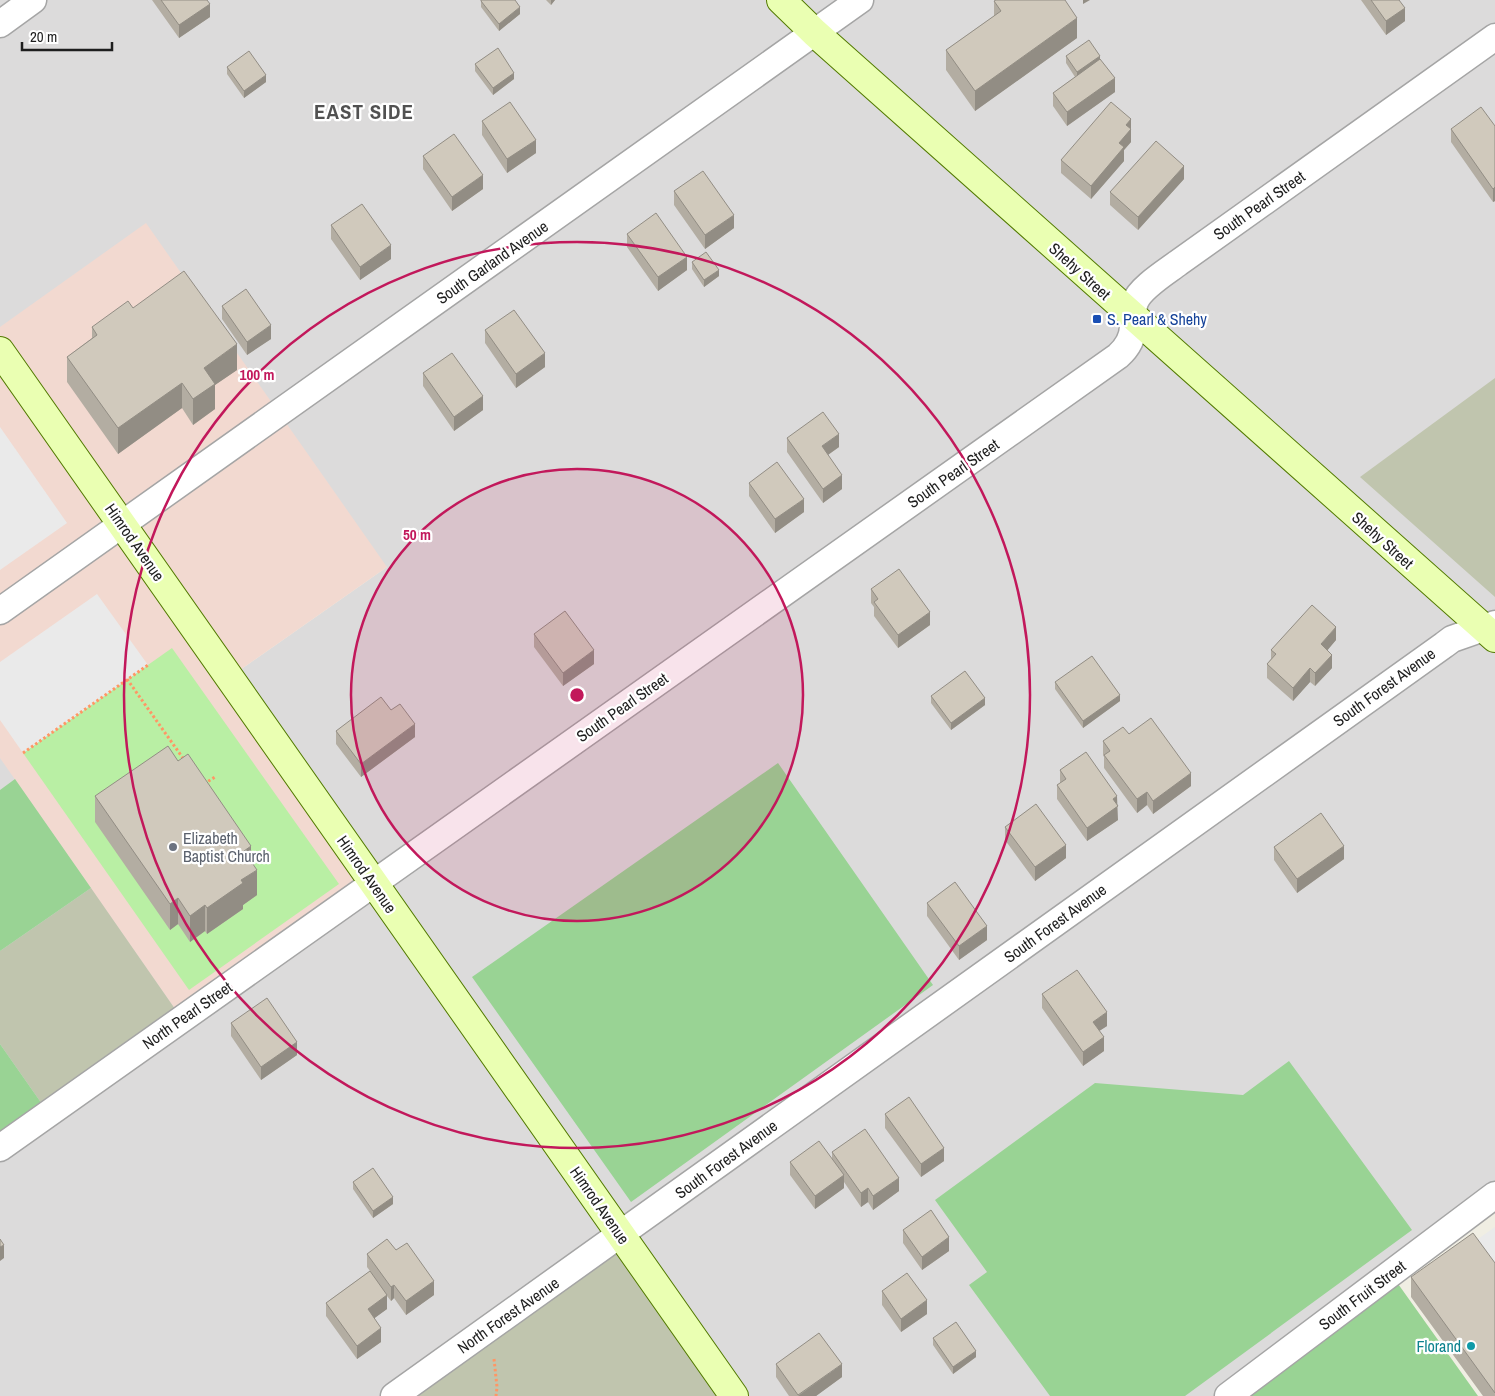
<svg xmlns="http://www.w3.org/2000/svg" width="1495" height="1396" viewBox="0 0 1495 1396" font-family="'Archivo Narrow',sans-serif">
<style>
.residential{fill:#dcdbdb}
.commercial{fill:#f2d9d0}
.construction{fill:#c0c5ae}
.grass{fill:#b9efa4}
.forest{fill:#99d394}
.parking{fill:#eaeaea}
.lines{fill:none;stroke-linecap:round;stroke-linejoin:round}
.street-casing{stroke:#a5a5a5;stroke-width:29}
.secondary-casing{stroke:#527a00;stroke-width:30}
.path{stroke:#ff9665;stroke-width:3;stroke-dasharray:2.5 2.5;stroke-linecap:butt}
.street{stroke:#fff;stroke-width:26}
.secondary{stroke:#eaffb2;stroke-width:28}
.wall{fill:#b3ada2}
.shaded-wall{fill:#928d84}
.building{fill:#d0c9bc;stroke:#928d84}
.ring{fill:none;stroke:#c2185b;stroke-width:2.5}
.transit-dot{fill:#1a4fb4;stroke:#fff;stroke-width:2}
.worship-dot{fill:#6b7280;stroke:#fff;stroke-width:2}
.culture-dot{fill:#0f9aa8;stroke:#fff;stroke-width:2}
.labels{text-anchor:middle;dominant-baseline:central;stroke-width:4.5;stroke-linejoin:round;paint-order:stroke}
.street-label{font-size:16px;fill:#1e1e1e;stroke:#fff}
.transit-label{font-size:16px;fill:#164399;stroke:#fff;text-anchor:start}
.worship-label{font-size:16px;fill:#5b616d;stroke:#fff;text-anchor:start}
.culture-label{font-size:16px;fill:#0d838f;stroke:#fff;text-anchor:end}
.district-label{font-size:21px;font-weight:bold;letter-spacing:1px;fill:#515151;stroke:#fff}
.centre{fill:#c2185b;stroke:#fff;stroke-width:2.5}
.ring-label{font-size:15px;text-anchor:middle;font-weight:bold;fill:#c2185b;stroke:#fff;stroke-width:4.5;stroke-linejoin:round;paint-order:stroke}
</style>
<rect width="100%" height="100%" fill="#f0eee3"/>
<!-- residential -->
<path class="residential" d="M0,0H1495V1195L1228,1396H0V351L230,677L387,567L0,328Z"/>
<!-- commercial -->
<path class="commercial" d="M146,223L387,567L230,677L374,883L182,1019L0,758V327Z"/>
<!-- construction -->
<path class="construction" d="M1495,378V597L1360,477Z
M91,888L182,1019L49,1114L0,1044V951Z
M621,1234L734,1396H394Z"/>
<!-- grass -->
<path class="grass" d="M172,648L339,884L189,990L23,753Z"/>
<!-- forest -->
<path class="forest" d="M778,763L933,985L631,1202L472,977Z
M15,779L91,888L0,951V790Z
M0,1044L49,1114L0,1148Z
M1289,1061L1412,1230L1185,1396H1050L969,1285L987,1272L935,1200L1095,1083L1243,1095Z
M1391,1274L1478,1396H1228Z"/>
<!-- parking -->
<path class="parking" d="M0,427L67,523L0,570Z
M97,594L148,665L23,753L0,720V662Z
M1495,1227V1283L1468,1246Z"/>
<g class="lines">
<defs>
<path id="street" d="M0,24L33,0
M0,611L860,0
M0,1148L1118,356C1127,348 1133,338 1133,326C1134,318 1132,310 1135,302C1140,288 1166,272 1178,263L1495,37
M394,1396L1444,645L1452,639L1495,624
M1228,1396L1495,1195"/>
<path id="secondary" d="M781,0L815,33L1495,638
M0,351L734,1396"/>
</defs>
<!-- street casing -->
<use href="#street" class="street-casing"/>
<!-- secondary casing -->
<use href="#secondary" class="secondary-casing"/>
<!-- path -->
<path class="path" d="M127,679L185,761
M23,753L148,665
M204,784L215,777
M494,1359L497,1387L496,1396"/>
<!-- street -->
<use href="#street" class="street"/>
<!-- secondary -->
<use href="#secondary" class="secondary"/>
</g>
<!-- wall -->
<path class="wall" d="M152,0H207L210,17L179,38Z
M546,0H555L551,5Z
M1361,0H1399L1405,21L1386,35Z
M481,1L520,14L499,31L481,7Z
M994,1L1077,38L975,111L946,70V50L994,16Z
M1066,56L1100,59L1115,92L1067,126L1053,106V93L1075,77L1066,63Z
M475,64L514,79L493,95L475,71Z
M227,67L266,82L244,98L227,74Z
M1131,119V142L1124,150V161L1091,199L1061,173V160Z
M482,121L536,153L507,173L482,135Z
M1495,126V201L1493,202L1451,142V129Z
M423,156L483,189L452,211L423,169Z
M1184,179L1138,230L1110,205V192Z
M674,191L734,228L705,249L674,205Z
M331,225L391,259L360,280L331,239Z
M627,234L687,270L658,291L627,247Z
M692,262L719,276L704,287L692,269Z
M222,306L271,339L247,355L222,319Z
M133,308L237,370L215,385V409L193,425L182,408L118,454L67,382V357L92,338V327Z
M485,330L545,367L516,388L485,343Z
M423,373L483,410L454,431L423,386Z
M787,438L839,447L828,455L842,489L823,503L787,452Z
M749,483L804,512L775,533L749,496Z
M871,589L930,625L898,648L874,616V607L871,603Z
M534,634L594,664L563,686L534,647Z
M1336,640L1327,650L1332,668L1315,686L1310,682L1293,701L1267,678V664L1271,659V650Z
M1055,682L1120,701L1083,728L1055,689Z
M931,696L985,705L951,730L931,703Z
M391,710L415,737L361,777L336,744V731Z
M1129,734L1191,786L1153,814L1147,805L1137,813L1104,768V757L1103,755V741Z
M1060,770L1118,820L1087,841L1057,799V785L1060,783Z
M95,796L251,861L257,895L243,905V909L207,934L205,931L190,942L178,924L170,930L95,822Z
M1005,827L1066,858L1035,881L1005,840Z
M1274,847L1344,859L1297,893L1274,860Z
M927,903L987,940L959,960L927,916Z
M1042,994L1107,1026L1099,1031L1104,1051L1083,1066L1042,1008Z
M231,1023L297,1055L261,1080L231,1036Z
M885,1114L944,1161L921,1177L885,1128Z
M832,1152L899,1191L873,1210L868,1202L861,1207L844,1182V1188L815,1209L790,1175V1162L832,1159Z
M353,1182L393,1204L373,1218L353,1189Z
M903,1230L949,1251L922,1270L903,1243Z
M396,1250L434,1295L406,1315L394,1298L391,1301L387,1296V1309L374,1318L381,1342L357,1359L326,1316V1303L370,1271L367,1267V1254Z
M1495,1263V1396H1483L1411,1297V1277Z
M882,1291L927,1314L901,1332L882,1305Z
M933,1338L976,1357L953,1374L933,1345Z
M776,1364L842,1377L816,1396H789L776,1377Z"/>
<!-- shaded-wall -->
<path class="shaded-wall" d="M551,0H555L551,5Z
M1083,0H1090L1083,4Z
M210,4V17L179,38V25Z
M520,7V14L499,31V24Z
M1405,8V21L1386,35V21Z
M1077,18V38L975,111V91Z
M1100,56V63L1077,79V72Z
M514,73V79L493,95V88Z
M266,75V82L244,98V91Z
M1115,78V92L1067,126V112Z
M1131,119V142L1124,150V161L1091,199V186L1119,143L1126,125Z
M536,140V153L507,173V159Z
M1184,166V179L1138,230V217Z
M483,175V189L452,211V197Z
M1495,187V201L1493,202V189Z
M734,215V228L705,249V235Z
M391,245V259L360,280V267Z
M687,257V270L658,291V277Z
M719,270V276L704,287V280Z
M271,325V339L247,355V342Z
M237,344V370L215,385V409L193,425V399L204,368Z
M545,353V367L516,388V374Z
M182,383V408L118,454V428Z
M483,396V410L454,431V417Z
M839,434V447L822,459V446Z
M842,475V489L823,503V489Z
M804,499V512L775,533V519Z
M930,612V625L898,648V635Z
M1336,627V640L1321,658V644Z
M594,650V664L563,686V673Z
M1332,655V668L1315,686V673Z
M1310,668V682L1293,701V688Z
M1120,695V701L1083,728V721Z
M985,698V705L951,730V723Z
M415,724V737L361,777V764Z
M1191,773V786L1153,814V801Z
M1147,792V805L1137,813V799Z
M1117,796L1118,820L1087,841V828L1113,799Z
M1066,845V858L1035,881V867Z
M251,846V872L244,851Z
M1344,846V859L1297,893V879Z
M257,870V895L243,905V909L207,934V908L241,880Z
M178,898V924L170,930V904Z
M205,905V931L190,942V916Z
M987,926V940L959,960V946Z
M1107,1012V1026L1093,1035V1022Z
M1104,1037V1051L1083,1066V1052Z
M297,1042V1055L261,1080V1067Z
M944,1148V1161L921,1177V1164Z
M844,1175V1188L815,1209V1196Z
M899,1178V1191L873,1210V1196Z
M868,1188V1202L861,1207V1193Z
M393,1197V1204L373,1218V1211Z
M949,1237V1251L922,1270V1257Z
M4,1245V1258L0,1261V1247Z
M434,1281V1295L406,1315V1301Z
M394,1285V1298L391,1301V1287Z
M387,1295V1309L368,1323V1309Z
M927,1300V1314L901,1332V1319Z
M381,1328V1342L357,1359V1346Z
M976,1351V1357L953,1374V1367Z
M842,1364V1377L816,1396H798Z"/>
<!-- building -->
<path class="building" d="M161,0H207L210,4L179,25Z
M481,0H515L520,7L499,24L481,1Z
M996,0H1065L1077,18L975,91L946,50L1001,11L994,1Z
M1371,0H1399L1405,8L1386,21Z
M1089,40L1100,56L1077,72L1066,56Z
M498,48L514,73L493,88L475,64Z
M249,51L266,75L244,91L227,67Z
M1100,59L1115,78L1067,112L1053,93Z
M510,102L536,140L507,159L482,121Z
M1111,102L1131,119L1126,125L1131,129L1119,143L1124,147L1091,186L1061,160Z
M1481,107L1495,126V187L1493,189L1451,129Z
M454,134L483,175L452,197L423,156Z
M1156,141L1184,166L1138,217L1110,192Z
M703,171L734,215L705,235L674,191Z
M362,204L391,245L360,267L331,225Z
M656,213L687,257L658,277L627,234Z
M706,252L719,270L704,280L692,262Z
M184,271L237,344L204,368L215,384L193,399L182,383L118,428L67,357L97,335L92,327L128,301L133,308Z
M246,289L271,325L247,342L222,306Z
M514,310L545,353L516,374L485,330Z
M452,353L483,396L454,417L423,373Z
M823,412L839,434L822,446L842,475L823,489L787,438Z
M777,462L804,499L775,519L749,483Z
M899,569L930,612L898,635L874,602L878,599L871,589Z
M1312,605L1336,627L1321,644L1332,655L1315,673L1310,668L1293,688L1267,664L1276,654L1271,650Z
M565,611L594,650L563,673L534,634Z
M1092,656L1120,695L1083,721L1055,682Z
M965,671L985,698L951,723L931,696Z
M381,697L391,710L400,704L415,724L361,764L336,731Z
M1151,718L1191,773L1153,801L1147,792L1137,799L1104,755L1110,751L1103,741L1123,727L1129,734Z
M168,746L178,761L188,754L251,846L244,851L257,870L241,880L243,883L207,908L205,905L190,916L178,898L170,904L95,796Z
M1086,752L1117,796L1113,799L1118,806L1087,828L1057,785L1066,779L1060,770Z
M1036,804L1066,845L1035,867L1005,827Z
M1321,813L1344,846L1297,879L1274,847Z
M955,882L987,926L959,946L927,903Z
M1077,970L1107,1012L1093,1022L1104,1037L1083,1052L1042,994Z
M267,998L297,1042L261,1067L231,1023Z
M909,1097L944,1148L921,1164L885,1114Z
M865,1129L899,1178L873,1196L868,1188L861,1193L832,1152Z
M819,1141L844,1175L815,1196L790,1162Z
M373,1168L393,1197L373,1211L353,1182Z
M931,1210L949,1237L922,1257L903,1230Z
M1473,1233L1495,1263V1393L1411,1277Z
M0,1239L4,1245L0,1247Z
M387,1239L396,1250L407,1243L434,1281L406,1301L394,1285L391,1287L367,1254Z
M370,1271L387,1295L368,1309L381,1328L357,1346L326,1303Z
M907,1273L927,1300L901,1319L882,1291Z
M956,1322L976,1351L953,1367L933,1338Z
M819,1333L842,1364L798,1395L776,1364Z"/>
<!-- distance rings -->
<circle cx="577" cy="695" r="226" fill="#c2185b" fill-opacity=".12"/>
<g class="ring">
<circle cx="577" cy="695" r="226"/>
<circle cx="577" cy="695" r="453"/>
</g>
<!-- markers -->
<rect class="transit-dot" x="1092" y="314" width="10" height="10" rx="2.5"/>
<circle class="worship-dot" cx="173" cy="847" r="5"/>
<circle class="culture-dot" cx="1471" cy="1346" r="5"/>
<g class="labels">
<!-- street labels -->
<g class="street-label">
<text transform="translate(1259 205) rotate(-35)">South Pearl Street</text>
<text transform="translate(492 262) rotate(-35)">South Garland Avenue</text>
<text transform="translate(1080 271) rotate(42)">Shehy Street</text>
<text transform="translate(953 473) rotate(-35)">South Pearl Street</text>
<text transform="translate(1383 540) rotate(42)">Shehy Street</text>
<text transform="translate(135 542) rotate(55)">Himrod Avenue</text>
<text transform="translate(1384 687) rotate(-36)">South Forest Avenue</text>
<text transform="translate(622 707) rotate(-35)">South Pearl Street</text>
<text transform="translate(367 874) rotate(55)">Himrod Avenue</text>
<text transform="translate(1055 923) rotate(-36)">South Forest Avenue</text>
<text transform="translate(187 1015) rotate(-35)">North Pearl Street</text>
<text transform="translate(726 1159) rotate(-36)">South Forest Avenue</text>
<text transform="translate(600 1205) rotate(55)">Himrod Avenue</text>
<text transform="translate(1362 1295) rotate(-37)">South Fruit Street</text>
<text transform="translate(508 1315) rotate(-35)">North Forest Avenue</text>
</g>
<!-- transit labels -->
<g class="transit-label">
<text x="1107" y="319">S. Pearl &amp; Shehy</text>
</g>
<!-- worship labels -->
<g class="worship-label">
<text x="183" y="838">Elizabeth<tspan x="183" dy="18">Baptist Church</tspan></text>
</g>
<!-- culture labels -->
<g class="culture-label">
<text x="1461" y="1346">Florand</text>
</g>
<!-- district labels -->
<g class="district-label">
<text x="364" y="111">EAST SIDE</text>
</g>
</g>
<circle cx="577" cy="695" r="8" class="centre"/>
<g class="ring-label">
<text x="257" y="380">100 m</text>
<text x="417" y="540">50 m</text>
</g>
<!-- scale -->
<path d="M22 42v8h90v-8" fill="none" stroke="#1e1e1e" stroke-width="2.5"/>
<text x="30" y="42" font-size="15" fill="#1e1e1e" stroke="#ffffff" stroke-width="4" paint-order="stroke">20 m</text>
</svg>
